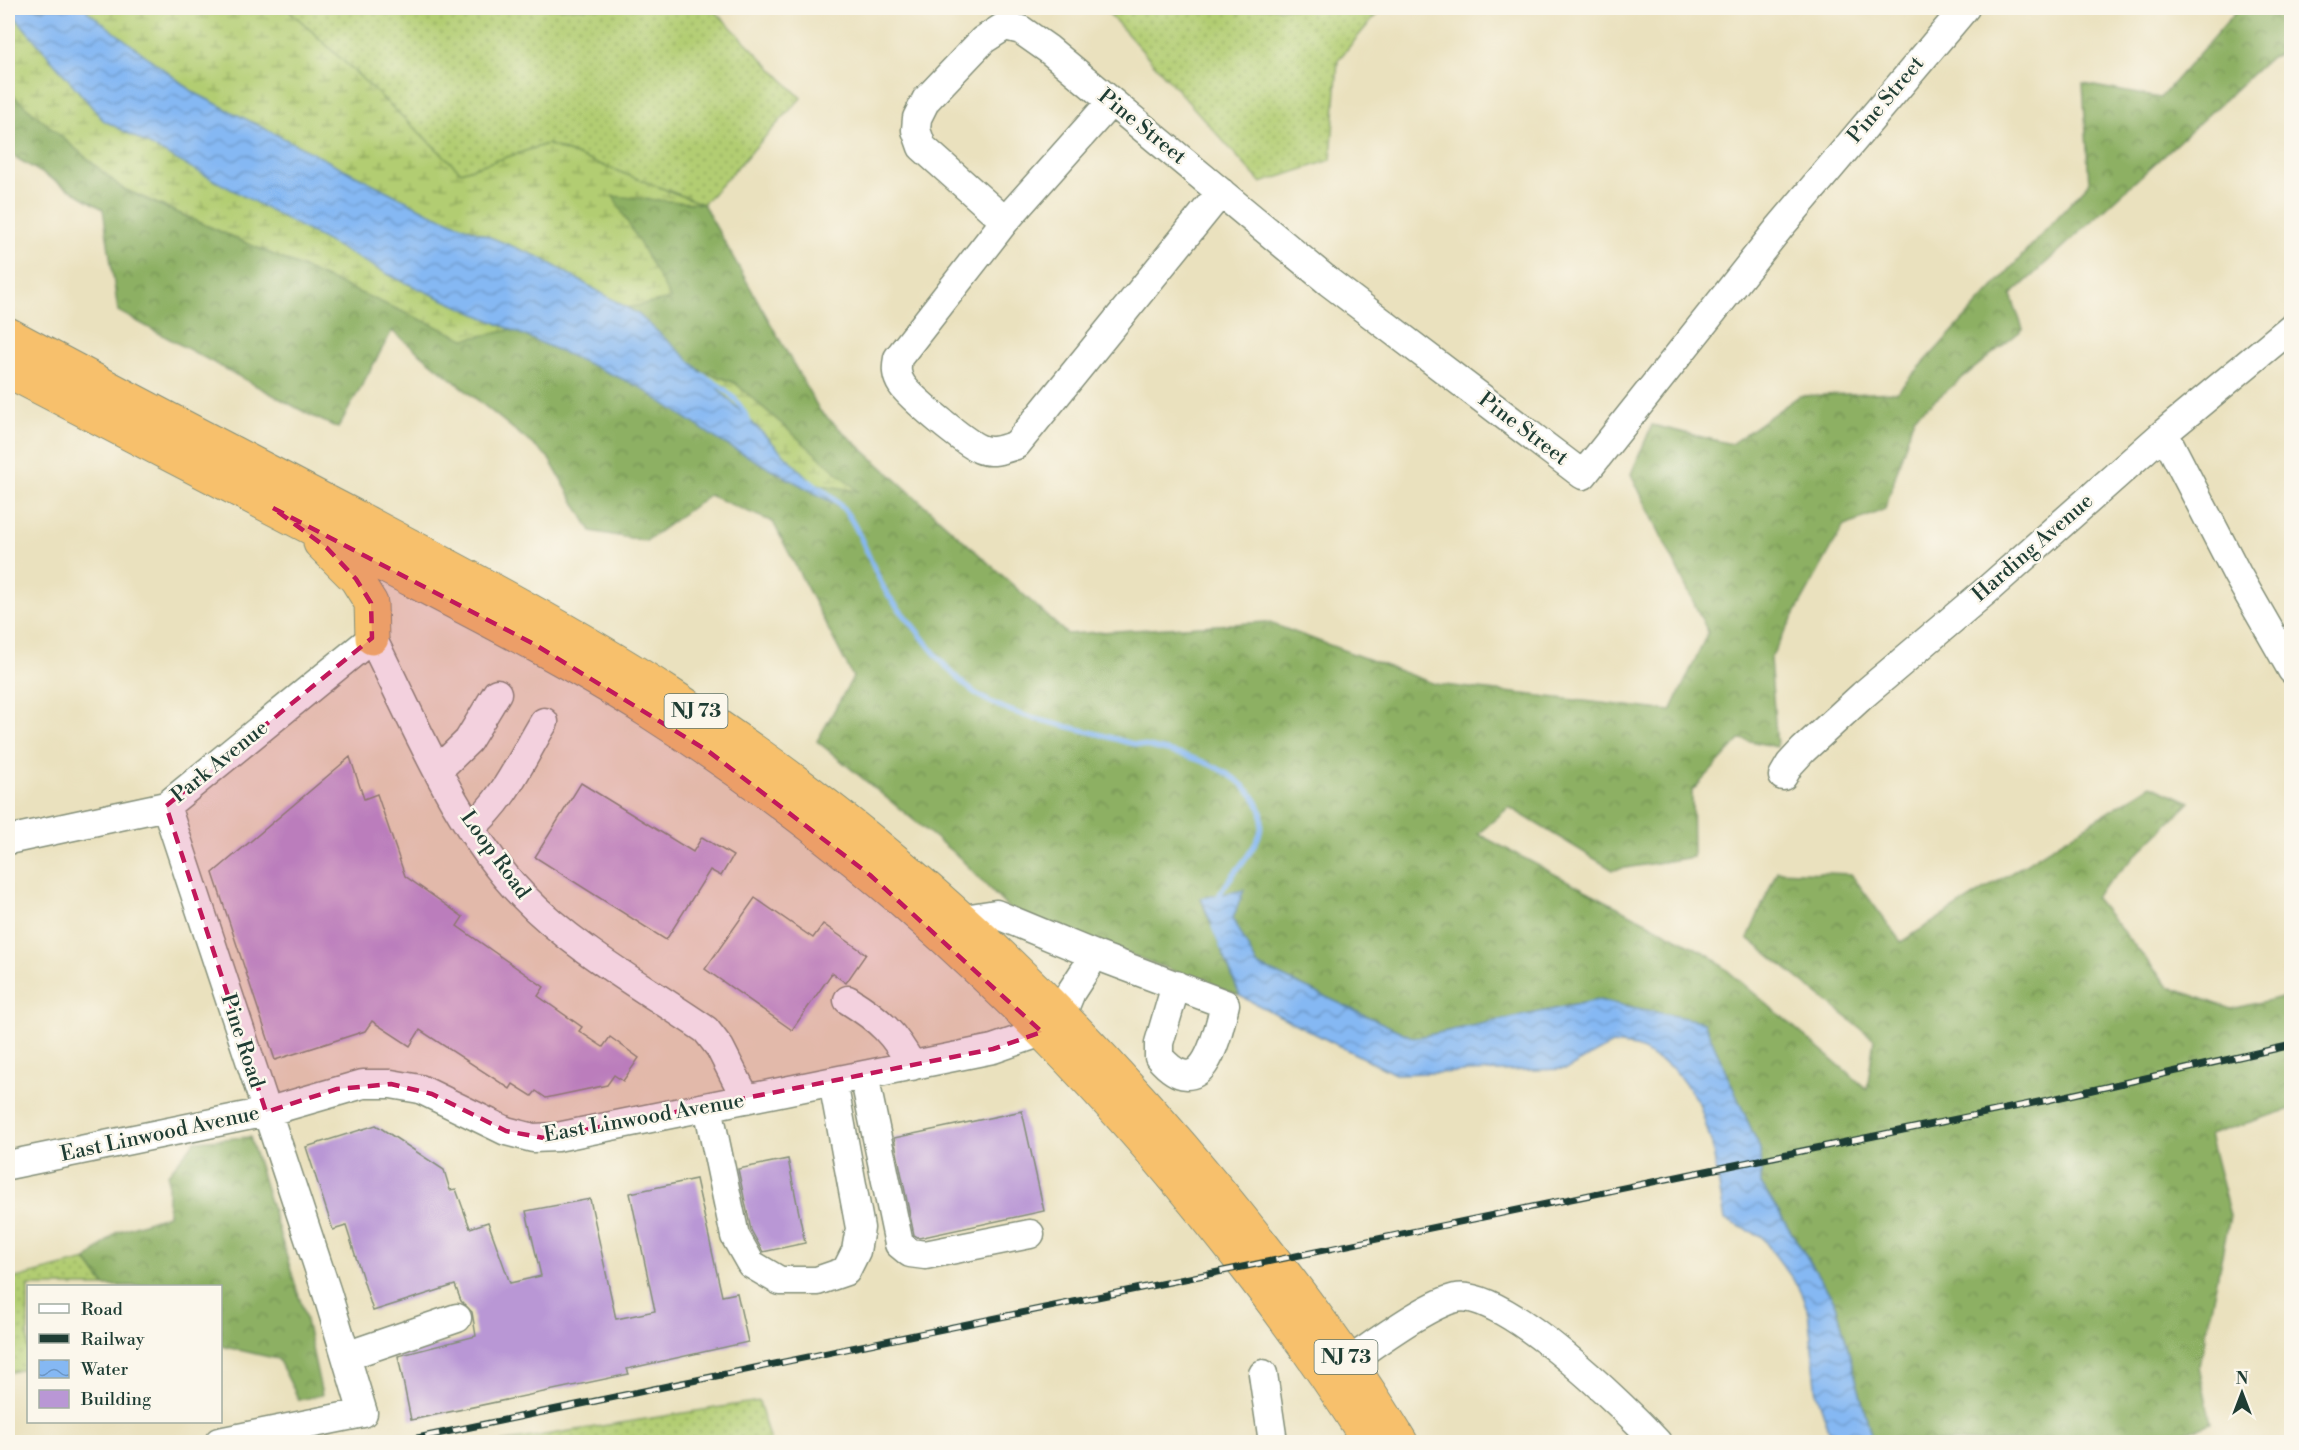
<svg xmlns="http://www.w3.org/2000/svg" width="2299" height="1450" viewBox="0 0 2299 1450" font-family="'Libre Bodoni',serif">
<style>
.grass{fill:url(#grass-dots);stroke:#688553;stroke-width:1.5}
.forest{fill:url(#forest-crowns);stroke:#56764c;stroke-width:1.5}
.wetland{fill:url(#wetland-marsh);stroke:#688553;stroke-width:1.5}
.water{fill:url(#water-waves);stroke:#527a94;stroke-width:1.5}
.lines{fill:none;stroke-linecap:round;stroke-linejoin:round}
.stream{stroke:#85b8f3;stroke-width:5}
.building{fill:#b997d5}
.minor-casing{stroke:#848f79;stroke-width:31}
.highway-casing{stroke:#848f79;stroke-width:35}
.minor{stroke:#fff;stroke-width:28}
.highway{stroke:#f7c06c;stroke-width:33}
.rail-casing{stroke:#1f3d34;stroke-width:7}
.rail{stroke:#fbf7ec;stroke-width:4.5;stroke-dasharray:14;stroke-linecap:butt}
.marked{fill:#c2185b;fill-opacity:0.2;stroke:#c2185b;stroke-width:4.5;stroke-dasharray:12 8;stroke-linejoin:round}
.labels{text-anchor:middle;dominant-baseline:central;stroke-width:5;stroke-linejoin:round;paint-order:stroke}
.shield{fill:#fbf7ec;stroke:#61756b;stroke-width:1.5}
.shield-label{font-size:20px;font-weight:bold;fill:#1f3d34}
.street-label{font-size:21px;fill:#1f3d34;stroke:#fbf7ec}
</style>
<defs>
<pattern id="grass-dots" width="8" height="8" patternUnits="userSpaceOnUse" patternTransform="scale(1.5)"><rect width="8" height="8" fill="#b2cd72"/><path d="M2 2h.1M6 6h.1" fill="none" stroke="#90a85e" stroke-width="1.8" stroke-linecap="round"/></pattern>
<pattern id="forest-crowns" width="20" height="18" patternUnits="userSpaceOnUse" patternTransform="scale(1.5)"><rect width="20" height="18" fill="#8db064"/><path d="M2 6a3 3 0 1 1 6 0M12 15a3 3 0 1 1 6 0" fill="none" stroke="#739053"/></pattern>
<pattern id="wetland-marsh" width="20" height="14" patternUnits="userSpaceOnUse" patternTransform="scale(1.5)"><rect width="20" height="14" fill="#b2cd72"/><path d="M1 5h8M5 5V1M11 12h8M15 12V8" fill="none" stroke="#90a85e"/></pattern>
<pattern id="water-waves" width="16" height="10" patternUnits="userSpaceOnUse" patternTransform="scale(1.5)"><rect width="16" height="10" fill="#85b8f3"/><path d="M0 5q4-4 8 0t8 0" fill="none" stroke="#6c97c6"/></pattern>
</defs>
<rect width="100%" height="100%" fill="#fbf7ec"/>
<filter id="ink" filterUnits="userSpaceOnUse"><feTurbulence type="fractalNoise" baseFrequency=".0167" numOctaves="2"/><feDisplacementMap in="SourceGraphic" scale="12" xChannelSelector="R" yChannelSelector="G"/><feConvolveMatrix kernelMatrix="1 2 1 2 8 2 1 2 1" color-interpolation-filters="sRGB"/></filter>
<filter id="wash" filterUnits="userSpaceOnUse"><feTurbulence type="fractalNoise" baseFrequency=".008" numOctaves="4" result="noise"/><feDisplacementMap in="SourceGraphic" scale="24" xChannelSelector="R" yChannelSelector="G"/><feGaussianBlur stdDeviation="1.35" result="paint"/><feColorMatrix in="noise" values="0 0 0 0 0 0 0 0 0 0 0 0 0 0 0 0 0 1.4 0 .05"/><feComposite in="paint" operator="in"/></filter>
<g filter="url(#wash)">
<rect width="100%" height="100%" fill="#eae1be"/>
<!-- grass -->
<path class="grass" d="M287,8H712L801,98L703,204L547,144L461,172Z
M1104,8H1382L1338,60L1331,160L1261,183Z
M86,1260L105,1286H28V1368L8,1373V1280Z
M759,1401L770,1442H501Z"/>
<!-- forest -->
<path class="forest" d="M2239,8H2291V51L2271,57L2011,295L2023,329L1914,417L1885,509L1843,527L1770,659L1777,747L1741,739L1692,791L1693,857L1613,870L1509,807L1478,834L1709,955L1867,1089L1874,1039L1748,938L1777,871L1851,874L1901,942L2151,785L2190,802L2094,897L2169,987L2231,1009L2291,995V1109L2209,1135L2230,1216L2199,1367L2211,1423L2159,1442H1873L1836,1304L1761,1184L1760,1149L1704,1023L1598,1000L1414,1038L1257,965L1233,918L1243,891L1201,899L1240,996L1009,909L960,858L817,741L853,677L773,522L709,495L646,541L591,531L548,457L392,331L338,428L310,415L118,311L103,209L8,153V91L123,189L465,339L536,325L857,491L735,383L563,320L613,195L703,204L820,411L1067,634L1267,622L1435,684L1671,711L1708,632L1631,474L1652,425L1731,444L1799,396L1897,392L2089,183L2083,84L2160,98Z
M250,1137L305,1316L322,1395L299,1400L278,1359L221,1346L220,1286H105L86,1260L117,1232L168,1215V1174L195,1141Z"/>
<!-- wetland -->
<path class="wetland" d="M8,8H287L461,172L547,144L703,204L613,196L671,299L564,320L735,383L858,491L781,478L692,391L536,325L465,339L122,188L8,91Z"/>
<!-- water -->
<path class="water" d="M11,8H87V11L195,93L428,212L539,257L638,314L689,360L833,503L720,441L638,386L395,278L103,120L10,11Z
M1244,890L1233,918L1257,965L1414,1038L1598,1000L1704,1022L1760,1149L1761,1184L1836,1304L1873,1442H1833L1817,1394L1808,1311L1798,1286L1761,1236L1725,1220L1712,1145L1699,1103L1674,1069L1636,1047L1612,1044L1567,1069L1395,1074L1240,996L1201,898Z"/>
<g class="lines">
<!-- stream -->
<path class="stream" d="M702,375C724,387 739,398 749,422
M809,481C860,509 859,544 885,590C892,602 902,612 910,622C932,649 952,680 983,698C1016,717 1054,723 1091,732C1104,735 1117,740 1130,743C1172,752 1224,760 1253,796C1283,835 1230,868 1217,900
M1214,927L1223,948"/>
</g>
<g id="blocks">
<!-- building -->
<path class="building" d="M350,757L364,799L377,794L405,876L463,917L457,926L544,987L538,996L582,1027L579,1031L603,1047L610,1037L639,1058L623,1081L614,1075L607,1085L546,1098L536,1091L532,1096L513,1084L510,1089L420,1030L410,1046L372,1021L365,1031L275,1060L213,873Z
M581,783L693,852L702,837L733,856L721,876L710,870L666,940L535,857Z
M755,898L813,938L823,924L866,954L846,983L832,973L792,1030L705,969Z
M1022,1111L1044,1211L919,1238L914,1235L894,1138Z
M376,1125L444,1170L450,1190L456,1189L470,1228L488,1222L510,1283L541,1276L526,1211L590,1199L616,1319L655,1311L630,1193L696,1179L722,1296L737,1293L748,1342L627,1369L629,1374L411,1420L398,1356L476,1336L472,1312L461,1301L455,1285L373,1311L346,1226L333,1230L306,1147Z
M788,1159L805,1243L763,1252L751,1230L738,1169Z"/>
</g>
</g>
<g filter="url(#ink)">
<use href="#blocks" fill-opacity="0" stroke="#848f79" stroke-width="1.5"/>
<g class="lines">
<defs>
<path id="minor" d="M1110,103L1005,221L898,358C896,368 896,376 902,385C911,398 965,443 980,449C992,454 1004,449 1016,445L1221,192
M1005,221L922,147L916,130L917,118L926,100L983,40L1005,26L1021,30L1048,49L1329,282L1583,475L1780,227L1965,8
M2164,433L2237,574L2292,670
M438,770L468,741L497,693
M1783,776L1790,764L1803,750L1863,695L1987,590L2164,433L2292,327
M166,806L327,1293L363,1413L219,1442
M471,827C505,800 522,758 544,722
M8,840L166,806L372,638C415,723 456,827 523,896C574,949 645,988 706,1030L720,1048L746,1099
M964,919L996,914L1095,955L1071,992L1062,1014
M1095,955L1225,1004C1217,1037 1203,1108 1159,1057V1043L1176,985
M848,1000C880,1020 894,1033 912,1066
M864,1075L899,1244L910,1253L925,1255L1030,1234
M708,1107L735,1236L751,1264L780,1281H817L846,1271L856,1251L860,1228L833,1082
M8,1165L266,1112L363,1084H391L420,1089L506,1131L533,1138L557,1137L993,1049L1042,1032
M346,1356L457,1318
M1349,1361C1375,1344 1428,1304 1456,1298C1502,1287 1625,1408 1657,1442
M1263,1374L1273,1442"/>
<path id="highway" d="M8,334C125,397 243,458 362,520C466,575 571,630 670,694C880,829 1063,1000 1220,1192C1285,1272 1348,1354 1401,1442
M8,371C128,433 248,496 369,558C463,607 558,654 648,711C859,845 1046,1019 1203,1213C1263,1287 1319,1362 1369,1442
M320,543L356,579L371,603L372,638"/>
</defs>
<!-- minor casing -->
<use href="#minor" class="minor-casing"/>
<!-- highway casing -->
<use href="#highway" class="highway-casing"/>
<!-- minor -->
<use href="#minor" class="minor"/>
<!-- highway -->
<use href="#highway" class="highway"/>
<defs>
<path id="rail" d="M398,1442L2048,1100L2292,1045"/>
</defs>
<!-- rail casing -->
<use href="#rail" class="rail-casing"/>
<!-- rail -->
<use href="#rail" class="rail"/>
</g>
</g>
<!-- marked area -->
<path class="marked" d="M273,508L534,644L708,751L870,875L1042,1032L993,1049L544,1138L506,1131L432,1094L391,1084L337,1089L266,1112L166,806L372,638L371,603L356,579L327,548Z"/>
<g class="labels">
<!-- shield labels -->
<g class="shield">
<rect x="664.5" y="694" width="63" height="34" rx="4.5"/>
<rect x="1314.5" y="1340" width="63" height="34" rx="4.5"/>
</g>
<g class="shield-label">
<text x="696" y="711">NJ 73</text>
<text x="1346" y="1357">NJ 73</text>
</g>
<!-- street labels -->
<g class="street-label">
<text transform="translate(1886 100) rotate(-50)">Pine Street</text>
<text transform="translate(1142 127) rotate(39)">Pine Street</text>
<text transform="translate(1523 429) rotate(37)">Pine Street</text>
<text transform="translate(2033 548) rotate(-41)">Harding Avenue</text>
<text transform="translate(220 762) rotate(-39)">Park Avenue</text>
<text transform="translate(495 855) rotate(54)">Loop Road</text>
<text transform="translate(242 1041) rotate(72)">Pine Road</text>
<text transform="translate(644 1118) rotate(-10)">East Linwood Avenue</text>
<text transform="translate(160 1134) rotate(-12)">East Linwood Avenue</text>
</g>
</g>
<!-- margin -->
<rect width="2299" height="1450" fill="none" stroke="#fbf7ec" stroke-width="30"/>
<!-- legend -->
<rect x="27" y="1285" width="195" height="138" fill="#fbf7ec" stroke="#a3ada2" stroke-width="1.5"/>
<rect x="39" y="1304" width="30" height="9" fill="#ffffff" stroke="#a3ada2" stroke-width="1.5"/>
<text x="81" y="1315" font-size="18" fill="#1f3d34">Road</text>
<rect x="39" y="1334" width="30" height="9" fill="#1f3d34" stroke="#a3ada2" stroke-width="1.5"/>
<text x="81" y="1345" font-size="18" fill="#1f3d34">Railway</text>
<rect x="39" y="1360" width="30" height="18" fill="url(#water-waves)" stroke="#a3ada2" stroke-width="1.5"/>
<text x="81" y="1375" font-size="18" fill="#1f3d34">Water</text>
<rect x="39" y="1390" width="30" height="18" fill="#b997d5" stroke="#a3ada2" stroke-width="1.5"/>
<text x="81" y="1405" font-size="18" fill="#1f3d34">Building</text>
<!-- north arrow -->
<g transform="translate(2242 1393)" stroke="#fbf7ec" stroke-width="4.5" paint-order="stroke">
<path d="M0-4.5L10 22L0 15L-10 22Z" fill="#1f3d34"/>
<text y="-9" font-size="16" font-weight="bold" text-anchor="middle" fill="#1f3d34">N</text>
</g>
</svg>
